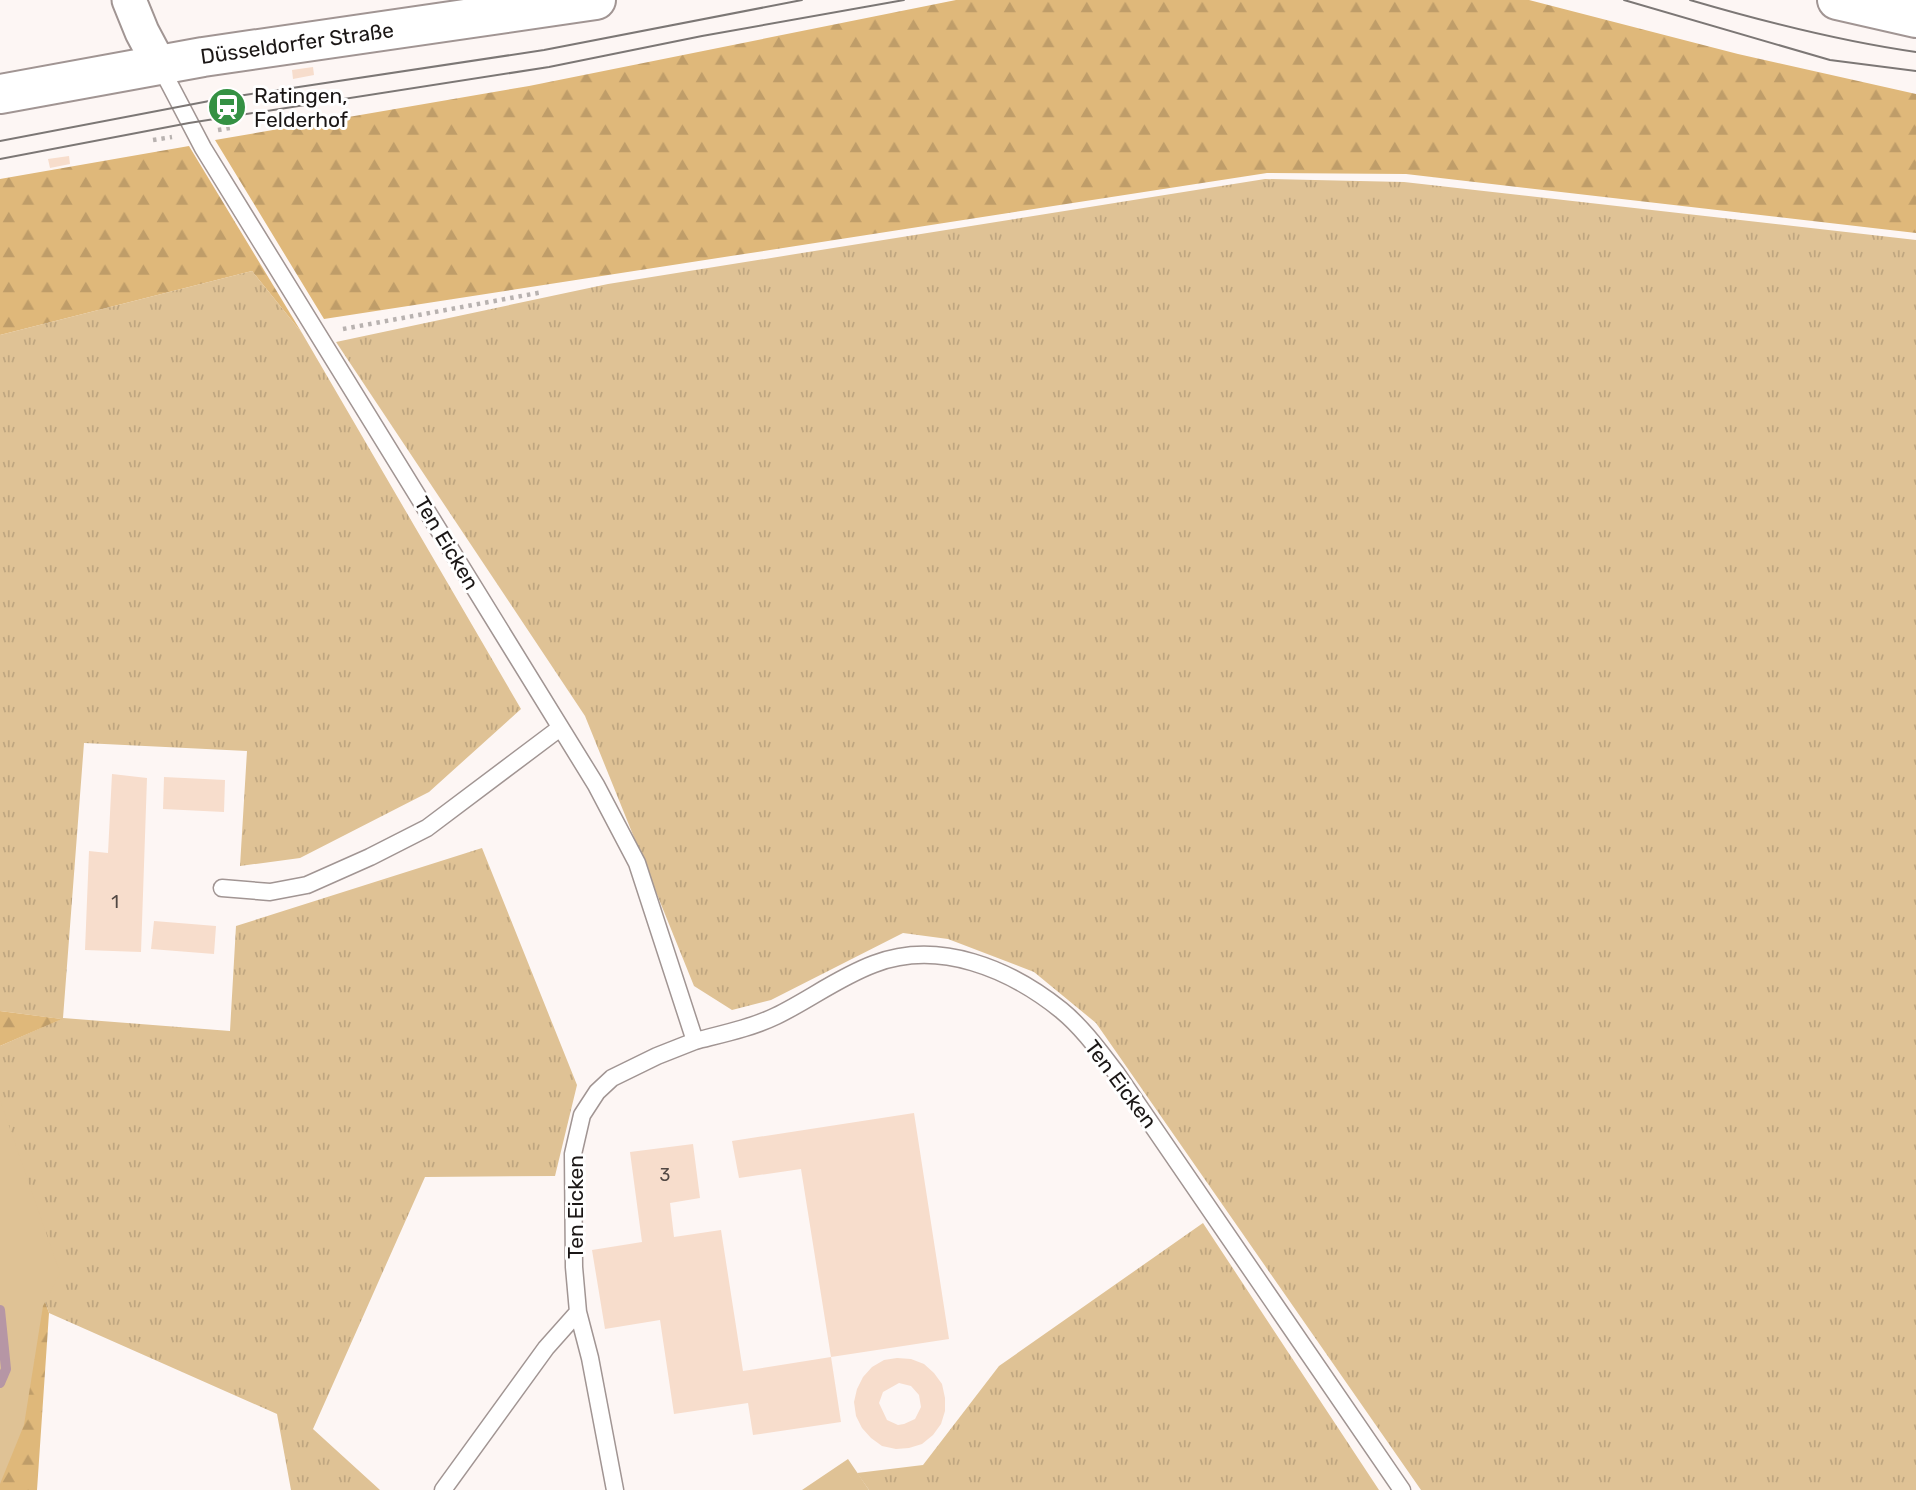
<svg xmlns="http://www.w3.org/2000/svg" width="1916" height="1490" viewBox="0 0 1916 1490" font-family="Rubik,sans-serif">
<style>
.grass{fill:url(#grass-tufts)}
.forest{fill:url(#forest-firs)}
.green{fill:#dfc295}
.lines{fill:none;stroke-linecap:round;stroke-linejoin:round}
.stream{stroke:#b696a5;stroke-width:10}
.building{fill:#f7ddcc;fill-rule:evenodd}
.service-casing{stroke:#a19593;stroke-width:19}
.minor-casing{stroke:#a19593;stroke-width:37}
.secondary-casing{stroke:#a19593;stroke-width:42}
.path{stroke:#b8b2b0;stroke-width:4.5;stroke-dasharray:3.5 5;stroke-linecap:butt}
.service{stroke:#fff;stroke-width:16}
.minor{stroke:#fff;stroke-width:33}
.secondary{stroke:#fff;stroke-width:38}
.tram{stroke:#7c7775;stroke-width:2}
.labels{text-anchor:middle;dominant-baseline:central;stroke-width:6;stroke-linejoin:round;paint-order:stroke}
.number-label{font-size:18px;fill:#524844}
.street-label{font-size:21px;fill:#1b1716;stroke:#fff}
.poi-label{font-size:21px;fill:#1b1716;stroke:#fff;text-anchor:start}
</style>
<defs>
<pattern id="grass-tufts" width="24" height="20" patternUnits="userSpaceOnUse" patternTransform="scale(1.75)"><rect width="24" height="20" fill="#dfc295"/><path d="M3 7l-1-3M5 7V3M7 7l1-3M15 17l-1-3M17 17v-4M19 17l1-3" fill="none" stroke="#bfa680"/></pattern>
<pattern id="forest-firs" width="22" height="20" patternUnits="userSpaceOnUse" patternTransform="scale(1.75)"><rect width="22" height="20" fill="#dfb87a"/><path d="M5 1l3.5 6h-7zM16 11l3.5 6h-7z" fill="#bf9d69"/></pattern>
</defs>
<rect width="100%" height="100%" fill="#fdf6f4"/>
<!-- grass -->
<path class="grass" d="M1265,179L1404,182L1916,240V1490H1421L1096,1023L1034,972L948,939L903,933L771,1000L732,1010L694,986L585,716L336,342L608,284Z
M252,271L302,333L521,709L429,792L300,858L240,866L247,751L84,743L63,1018L230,1031L236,926L482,848L577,1085L555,1176L425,1177L313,1429L380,1490H291L277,1414L49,1313L0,1169V1046L61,1019L0,1011V335Z
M1203,1223L1379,1490H869L857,1473L923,1465L999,1366Z"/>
<!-- forest -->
<path class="forest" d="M956,0H1529L1738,54L1916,94V233L1406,174L1267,173L324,319L215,140L529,86Z
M189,146L302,333L252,271L0,335V179Z
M0,1011L62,1019L0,1046Z
M0,1169L49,1313L37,1490H0Z"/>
<!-- green -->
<path class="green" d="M0,1100L60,1273L43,1306L24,1425L0,1484Z
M848,1459L869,1490H802Z"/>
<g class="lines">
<!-- stream -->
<path class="stream" d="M0,1310L6,1369L0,1383"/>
</g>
<!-- building -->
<path class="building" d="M313,67L314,75L293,79L292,70Z
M69,156L70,164L50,168L48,159Z
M112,774L147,778L141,952L85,950L89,851L108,853Z
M164,777L225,780L224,812L163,809Z
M154,921L216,926L214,954L151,949Z
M914,1113L949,1339L831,1357L801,1169L739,1178L732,1141Z
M693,1144L700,1198L670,1203L674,1237L721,1230L743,1371L831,1357L841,1422L753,1435L748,1403L674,1414L660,1320L605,1329L592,1250L642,1242L630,1152Z
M897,1358L911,1359L924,1364L934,1373L942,1384L945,1398V1411L941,1424L933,1435L922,1444L909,1448L896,1449L882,1446L871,1438L862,1428L856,1416L854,1402L857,1389L863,1377L872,1367L884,1360ZM899,1383L911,1386L919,1395L921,1407L915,1419L904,1424L898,1425L887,1420L879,1403L883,1392Z"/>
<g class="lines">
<defs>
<path id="service" d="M160,66L203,148L596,785L637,863L695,1041C722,1034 751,1028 776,1016C809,1000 839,977 874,964C939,939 1010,969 1061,1010C1083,1028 1100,1052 1117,1074L1402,1490
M222,888L270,892L307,885L370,857L427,828L560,728
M443,1490L546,1348L578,1312
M615,1490L590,1358L578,1312L574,1267L573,1154L582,1115L597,1092L612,1078L657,1056L695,1041"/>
<path id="minor" d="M129,0L142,32L159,64"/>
<path id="secondary" d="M1837,0L1916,18
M0,94L203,57L596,0"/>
</defs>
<!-- service casing -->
<use href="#service" class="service-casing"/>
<!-- minor casing -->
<use href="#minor" class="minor-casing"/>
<!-- secondary casing -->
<use href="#secondary" class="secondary-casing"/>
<!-- path -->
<path class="path" d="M218,130L230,128L224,89
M153,140L172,137
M343,329L543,292"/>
<!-- service -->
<use href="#service" class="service"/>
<!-- minor -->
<use href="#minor" class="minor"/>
<!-- secondary -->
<use href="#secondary" class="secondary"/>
<!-- tram -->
<path class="tram" d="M1624,0L1830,60L1916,71
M1690,0C1765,22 1839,41 1916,52
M0,141L225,98L544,50L802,0
M0,159L189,123L549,67L702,36L904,0"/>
</g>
<!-- icons -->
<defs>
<symbol id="station-disc" viewBox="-11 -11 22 22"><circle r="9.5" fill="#349143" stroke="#fff"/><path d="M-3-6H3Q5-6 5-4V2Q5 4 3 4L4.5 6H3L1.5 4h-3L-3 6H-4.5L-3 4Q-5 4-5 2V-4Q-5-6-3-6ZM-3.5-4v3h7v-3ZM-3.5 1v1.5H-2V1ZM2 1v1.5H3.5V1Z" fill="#fff"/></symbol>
</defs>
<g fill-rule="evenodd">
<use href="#station-disc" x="205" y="85" width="44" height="44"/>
</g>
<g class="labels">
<!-- number labels -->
<g class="number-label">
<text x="115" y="902">1</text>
<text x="665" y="1175">3</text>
</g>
<!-- street labels -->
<g class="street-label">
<text transform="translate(297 43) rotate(-8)">Düsseldorfer Straße</text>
<text transform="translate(447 543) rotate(59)">Ten Eicken</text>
<text transform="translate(1121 1084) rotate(53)">Ten Eicken</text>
<text transform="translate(575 1207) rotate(-90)">Ten Eicken</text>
</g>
<!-- poi labels -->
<g class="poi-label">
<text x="254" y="95">Ratingen,<tspan x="254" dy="24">Felderhof</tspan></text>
</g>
</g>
</svg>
